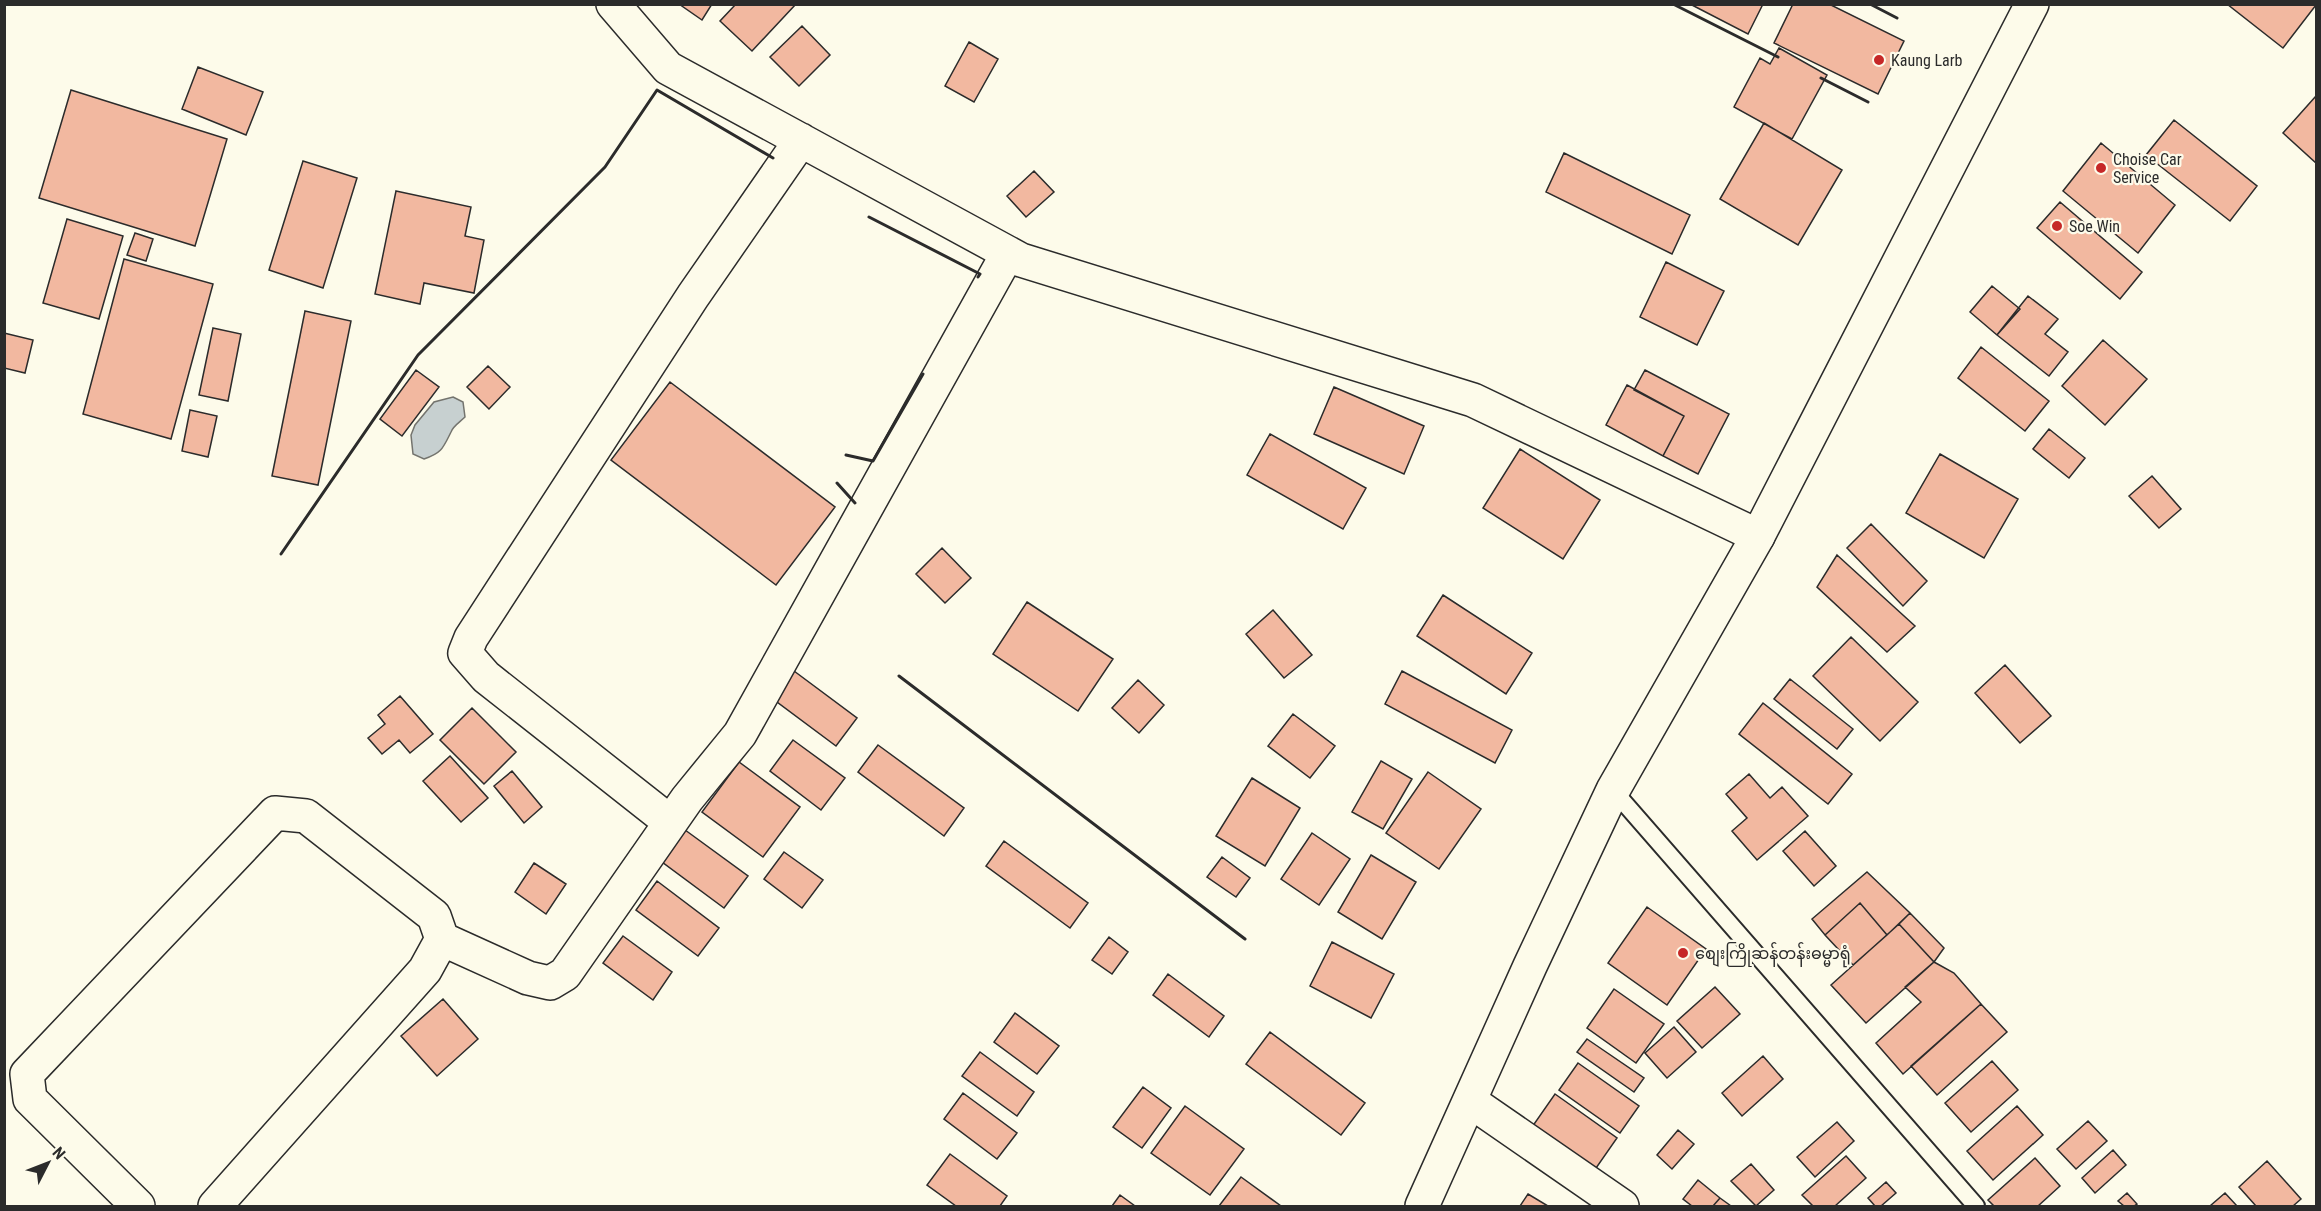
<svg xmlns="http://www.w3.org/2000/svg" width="2321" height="1211" viewBox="0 0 2321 1211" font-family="'Roboto Condensed','Noto Sans Myanmar',sans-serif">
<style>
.water{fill:#c7d0d0;stroke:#74746e;stroke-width:1.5}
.building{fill:#f2b8a0;stroke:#2b2b2b;stroke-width:1.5}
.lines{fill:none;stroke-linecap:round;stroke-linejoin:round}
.service-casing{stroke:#2b2b2b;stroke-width:20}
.minor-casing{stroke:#2b2b2b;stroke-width:36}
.trunk-casing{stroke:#2b2b2b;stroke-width:36}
.service{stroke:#fdfbea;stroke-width:16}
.minor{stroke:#fdfbea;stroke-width:33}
.trunk{stroke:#fdfbea;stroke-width:33}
.wall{stroke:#2b2b2b;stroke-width:3}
.poi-dot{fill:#c62828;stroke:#fdfbea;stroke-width:2}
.labels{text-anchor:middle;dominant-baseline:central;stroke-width:4.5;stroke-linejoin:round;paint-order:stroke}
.poi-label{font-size:16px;fill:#2b2b2b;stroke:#fdfbea;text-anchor:start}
</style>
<rect width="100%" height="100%" fill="#fdfbea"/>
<!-- water -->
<path class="water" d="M453,397L463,402L465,417C460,422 453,426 451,432C443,448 442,453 424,459L413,454L411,435L415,425L434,402Z"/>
<!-- building -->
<path class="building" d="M679,4H712L702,20Z
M736,4H796L752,51L720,21Z
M1690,4H1763L1748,34Z
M1793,4H1829L1904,41L1878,94L1774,43Z
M2227,4H2316V5L2283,48Z
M802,26L830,55L799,86L770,57Z
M969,42L998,59L974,102L945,86Z
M1779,48L1827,75L1792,139L1734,107L1760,58L1770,64Z
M198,67L263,92L246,135L182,109Z
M71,90L227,139L195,246L39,198Z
M2316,96V163L2283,133Z
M2174,120L2257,186L2230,221L2146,155Z
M1764,123L1842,170L1798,245L1720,199Z
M2101,143L2175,205L2138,253L2063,191Z
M1564,153L1690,215L1672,254L1546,192Z
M303,161L357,178L323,288L269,270Z
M1034,171L1054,192L1026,217L1007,196Z
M396,191L471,207L465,236L484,240L474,293L424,283L420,304L375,294Z
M2060,202L2142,272L2120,299L2037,228Z
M67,219L123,236L99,319L43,303Z
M135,233L153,239L146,261L127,255Z
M124,259L213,284L171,439L83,414Z
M1666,262L1724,291L1697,345L1640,317Z
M1992,286L2020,309L1997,335L1970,312Z
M2028,296L2058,319L2045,334L2068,352L2049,376L1997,335Z
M305,311L351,321L318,485L272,476Z
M213,328L241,334L228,401L199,395Z
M4,333L33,340L25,373L4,368Z
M2103,340L2147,379L2105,425L2062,386Z
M1981,347L2049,401L2025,431L1958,378Z
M488,366L510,387L489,409L467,387Z
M416,370L439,387L402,436L380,419Z
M1645,370L1729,414L1698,474L1663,456L1684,416L1634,390Z
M670,382L835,507L776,585L611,460Z
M1627,385L1684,416L1663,456L1606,425Z
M1334,387L1424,426L1404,474L1314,434Z
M190,410L217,416L208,457L182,451Z
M2049,429L2085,458L2069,478L2033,449Z
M1270,434L1366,488L1343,529L1247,475Z
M1520,449L1600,500L1563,559L1483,508Z
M1940,454L2018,499L1984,558L1906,513Z
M2152,476L2181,509L2159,528L2129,496Z
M1871,524L1927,581L1903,606L1847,548Z
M942,548L971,578L945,603L916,574Z
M1837,555L1915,626L1887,652L1817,587Z
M1443,595L1532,653L1506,694L1417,636Z
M1027,602L1113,659L1078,711L993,654Z
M1273,610L1312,655L1284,678L1246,634Z
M1851,637L1918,702L1880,741L1813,676Z
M2005,665L2051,716L2020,743L1975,693Z
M790,668L857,718L836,746L769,696Z
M1402,671L1512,730L1495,763L1385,704Z
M1790,679L1853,729L1837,749L1774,699Z
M1138,680L1164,705L1139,733L1112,708Z
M400,696L433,734L410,753L399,740L382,754L368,738L385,724L378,715Z
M1763,703L1852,774L1828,804L1739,734Z
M472,708L516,752L484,784L440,740Z
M1293,714L1335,746L1310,778L1268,746Z
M793,740L845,778L821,810L770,771Z
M878,745L964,808L944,836L858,772Z
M450,756L488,798L461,822L423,781Z
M1381,761L1412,779L1383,829L1352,812Z
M739,762L800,807L763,857L702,812Z
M512,771L542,807L524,823L494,786Z
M1428,772L1481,809L1439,869L1386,833Z
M1749,774L1770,798L1782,787L1808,816L1757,860L1732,831L1747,818L1726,794Z
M1252,778L1300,808L1265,866L1216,836Z
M681,827L748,876L724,908L658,859Z
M1805,831L1836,866L1814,886L1783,851Z
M1312,833L1350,859L1319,905L1281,879Z
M1004,841L1088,903L1070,928L986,866Z
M784,852L823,880L802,908L764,879Z
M1371,855L1416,882L1382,939L1338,912Z
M1222,857L1250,878L1236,897L1207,877Z
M534,863L566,884L546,914L515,892Z
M1867,872L1910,913L1887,935L1860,903L1825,935L1812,919Z
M657,881L719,928L698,956L636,910Z
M1860,903L1887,935L1853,965L1825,935Z
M1647,907L1706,949L1667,1005L1608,963Z
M1910,913L1944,948L1934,962L1899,924Z
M1899,924L1934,962L1866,1023L1831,985Z
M623,936L672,972L653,1000L603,963Z
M1109,937L1128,952L1112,974L1092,960Z
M1332,942L1394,974L1371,1018L1310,986Z
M1934,962L1954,973L1981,1004L1903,1074L1876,1043L1921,1002L1905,987Z
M1168,974L1224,1016L1209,1037L1153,995Z
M1715,987L1740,1014L1702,1048L1677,1021Z
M1614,989L1664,1024L1636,1063L1587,1028Z
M443,999L478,1039L437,1076L401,1036Z
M1981,1004L2007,1032L1937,1095L1911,1066Z
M1015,1013L1059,1046L1037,1074L994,1042Z
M1674,1027L1696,1052L1667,1078L1645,1053Z
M1270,1032L1365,1103L1341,1135L1246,1064Z
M1587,1039L1644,1078L1634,1092L1577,1052Z
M980,1052L1034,1092L1017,1116L962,1076Z
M1763,1056L1783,1079L1742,1116L1722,1093Z
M1992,1061L2018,1090L1971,1132L1945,1103Z
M1578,1063L1639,1106L1620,1133L1559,1090Z
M1143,1087L1171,1108L1142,1148L1113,1127Z
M963,1093L1017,1133L997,1159L944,1119Z
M1555,1094L1617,1138L1594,1171L1532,1127Z
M1185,1106L1244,1149L1210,1195L1151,1153Z
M2017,1106L2043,1135L1993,1180L1967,1151Z
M2088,1121L2107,1141L2076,1169L2057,1149Z
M1837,1122L1854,1141L1815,1177L1797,1157Z
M1678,1130L1694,1144L1672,1169L1657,1155Z
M2113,1150L2126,1165L2095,1193L2082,1178Z
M950,1154L1007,1196L1000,1206H956L927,1185Z
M1846,1156L1866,1178L1835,1206H1813L1802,1195Z
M2035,1158L2060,1186L2038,1206H1994L1988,1200Z
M2267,1161L2301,1199L2293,1206H2256L2239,1187Z
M1751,1164L1774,1190L1756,1206L1731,1181Z
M1241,1177L1281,1206H1219Z
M1698,1180L1720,1198L1713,1206H1692L1683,1199Z
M1886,1182L1896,1193L1881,1206H1875L1868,1198Z
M2127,1193L2137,1204L2134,1206H2124L2118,1201Z
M2225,1193L2237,1206H2210Z
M1528,1194L1548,1206H1520Z
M1120,1195L1135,1206H1112Z
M1720,1198L1731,1206H1713Z"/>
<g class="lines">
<defs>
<path id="service" d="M1613,790L1976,1206"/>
<path id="minor" d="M613,4L668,68L1021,260L1473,400L1758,536
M670,822L486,677L465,653L471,638L693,296L801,140
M1470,1101L1622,1206
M138,1206L30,1099L27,1074L275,813L306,816L434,916L442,939L528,978L550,983L565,974L687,799L740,734L1008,253
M215,1206L425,970L442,939"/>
<path id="trunk" d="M1422,1206L1530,966L1613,790L1758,536L2032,4"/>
</defs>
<!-- service casing -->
<use href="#service" class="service-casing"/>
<!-- minor casing -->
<use href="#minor" class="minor-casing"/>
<!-- trunk casing -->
<use href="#trunk" class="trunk-casing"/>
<!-- service -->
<use href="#service" class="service"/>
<!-- minor -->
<use href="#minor" class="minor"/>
<!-- trunk -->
<use href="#trunk" class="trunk"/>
<!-- wall -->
<path class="wall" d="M1673,4L1778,57
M1870,4L1897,18
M1821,78L1868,102
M869,217L980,274L978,277
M846,455L873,461L923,374
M837,483L855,503
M281,554L418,355L605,167L657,90L773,158
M899,676L1245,939"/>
</g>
<!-- markers -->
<g class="poi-dot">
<circle cx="1879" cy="60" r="6"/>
<circle cx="2101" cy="168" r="6"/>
<circle cx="2057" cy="226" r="6"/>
<circle cx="1683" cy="953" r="6"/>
</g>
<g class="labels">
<!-- poi labels -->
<g class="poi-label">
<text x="1891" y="60">Kaung Larb</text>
<text x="2113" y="159">Choise Car<tspan x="2113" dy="18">Service</tspan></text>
<text x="2069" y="226">Soe Win</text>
<text x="1695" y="953">စျေးကြိုဆန်တန်းဓမ္မာရုံ</text>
</g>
</g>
<!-- border -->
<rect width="2321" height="1211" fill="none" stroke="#2b2b2b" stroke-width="12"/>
<!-- north arrow -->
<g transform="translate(48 1163) rotate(48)" stroke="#fdfbea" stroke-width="4.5" paint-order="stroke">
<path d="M0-4.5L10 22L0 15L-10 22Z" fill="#2b2b2b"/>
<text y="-9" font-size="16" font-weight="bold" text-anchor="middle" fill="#2b2b2b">N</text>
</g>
</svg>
